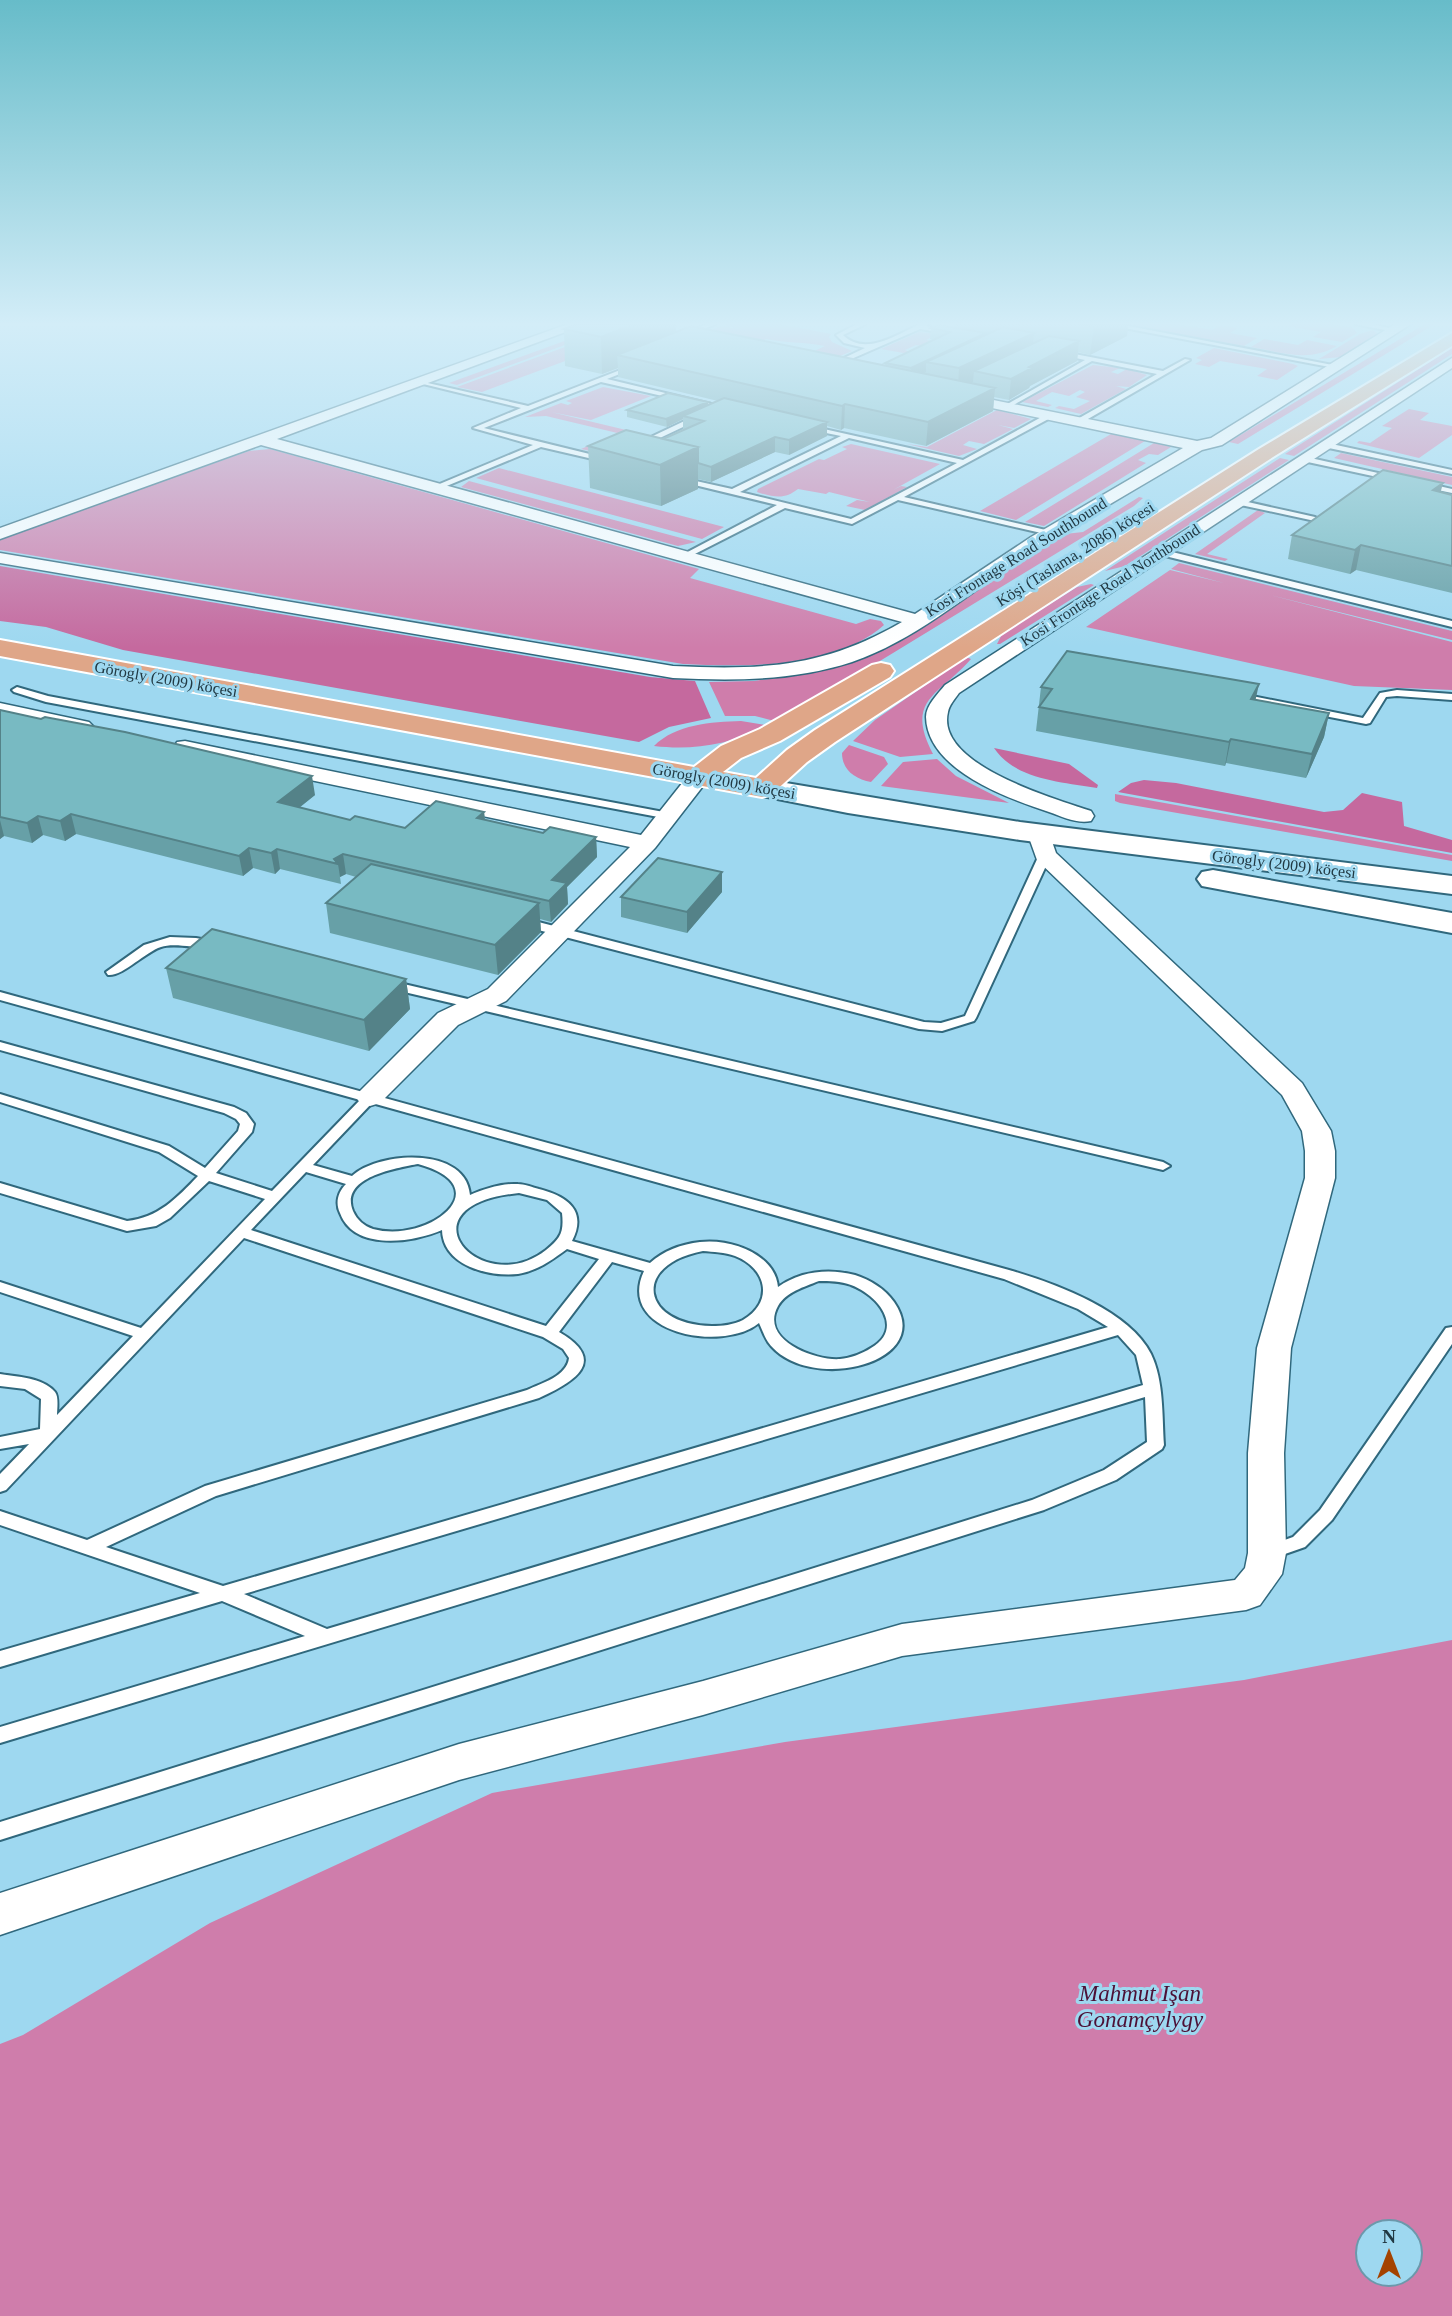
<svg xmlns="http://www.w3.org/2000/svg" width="1452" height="2316" viewBox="0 0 1452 2316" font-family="'Times New Roman',serif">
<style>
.green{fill:#cf7dab;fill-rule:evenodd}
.forest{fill:#c5699e}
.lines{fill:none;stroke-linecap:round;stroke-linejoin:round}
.lane-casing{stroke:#30687d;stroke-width:4}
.street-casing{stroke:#30687d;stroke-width:3}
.secondary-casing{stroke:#30687d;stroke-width:4}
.primary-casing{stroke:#fff;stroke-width:4}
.lane{fill:#fff;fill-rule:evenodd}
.street{fill:#fff;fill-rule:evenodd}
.secondary{fill:#fff;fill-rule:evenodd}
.primary{fill:#dfa688;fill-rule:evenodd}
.wall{fill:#67a0a7}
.shaded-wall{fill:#548288}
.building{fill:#78bac2;stroke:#548288;stroke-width:2}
.labels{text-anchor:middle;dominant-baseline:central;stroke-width:6;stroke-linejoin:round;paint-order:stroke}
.far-street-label{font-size:16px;fill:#213943;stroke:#9ed8f0}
.near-park-label{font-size:23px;font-style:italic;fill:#4c1136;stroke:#9ed8f0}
</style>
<rect width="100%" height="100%" fill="#9ed8f0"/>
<!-- green -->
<path class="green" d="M726,324H780L831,334L829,337L832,342L852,351L828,361L808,354L825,346C804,342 787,343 766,339L763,341L699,335L721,326L744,330L724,325Z
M1134,324H1178L1212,330L1221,325L1238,328L1230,333L1257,338L1244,346L1132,325Z
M1291,324H1334L1353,328L1357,333L1342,342L1313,337L1321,332L1288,326Z
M1425,324H1435L1238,444L1229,442Z
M600,328L608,329L457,385L449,383Z
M611,330L635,335L482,392L457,387Z
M1373,330L1379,335L1341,357L1319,359L1360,334Z
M919,332L937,334L926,340L967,347L966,355L916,345L905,350L912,353L909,354L881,349Z
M1264,339L1298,345L1307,340L1337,346C1308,363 1282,352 1251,347Z
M1214,348L1293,364L1298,366L1277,380L1257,376L1267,369L1220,361L1209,367L1195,364L1202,360L1196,358Z
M1452,348V354L1294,456L1285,454Z
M1093,365L1120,368L1111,372L1118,374L1127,369L1147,375L1129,387L1116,386L1126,389L1081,414L1055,408L1059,406L1074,409L1090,401L1076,397L1085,392L1080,390L1069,396L1052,392L1036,401L1052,405L1048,407L1022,402Z
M603,387L651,396L591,420L551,412L647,435L595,452L581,449L588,446L602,449L630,436L546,416L525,417L561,403L568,405L572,403L566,401Z
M1409,409L1429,413L1420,420L1452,426V435L1419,458L1357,443L1359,441L1370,443L1392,428L1382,426Z
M997,410L1031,419L1014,428L998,425L1013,429L984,444L969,441L963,445L977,449L959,456L907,444L927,447Z
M1111,434L1145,441L1016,520L980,511Z
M1154,443L1171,447L1158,455L1149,454L1138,460L1146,463L1044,526L1025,522Z
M851,444L940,464L893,490L901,486L907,487L865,510L846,506L857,500L870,502L829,492L826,494L798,489C786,498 778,499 757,492L758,489L819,459L824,460L847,449L842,447Z
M270,449L699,569L690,578L856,624L870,619L881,621L884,625C834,669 745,667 683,664L0,550V539L19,532L249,451Z
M1341,453L1452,477V485L1334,458Z
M1280,458L1289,460L1125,566L1105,571Z
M499,468L724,527L702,539L476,478Z
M469,481L696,542L678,546L461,487Z
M1139,497L1143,498L1134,506L793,714L778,722L755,716H725L709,682L754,681L818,672L881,651L1065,534L1083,532Z
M1258,510L1265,513L1207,554L1228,559L1225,561L1195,554Z
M1179,563L1452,631V640L1266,594L1452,642V690L1354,686L1086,627L1170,570L1224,583L1171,569Z
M1091,584L1094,585L1000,644H997L1002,634L1077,587Z
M966,657L971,659C940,695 904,699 933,754L900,757L853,741L875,720Z
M741,721L771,726C731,743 697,751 654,746C676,724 711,722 741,721Z
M849,745L884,757L888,764L871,782C855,779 842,770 842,753Z
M937,759L956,776L1009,803L881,786L903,762Z
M1115,794L1452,855V861L1120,803L1115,801Z
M1452,1640V2316H0V2044L23,2035L210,1923L492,1793L785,1742L1244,1680ZM1368,2232H1410V2274H1368Z"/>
<!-- forest -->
<path class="forest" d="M0,566L650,677L695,681L711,718L669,727L639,742L123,650L46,627L0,621Z
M994,748L1069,764L1098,785L1097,788C1063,782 1015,780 994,748Z
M1144,780L1176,783L1324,812L1343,810L1362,793L1402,802L1404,826L1452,840V853L1118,792L1131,783Z"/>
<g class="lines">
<defs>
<path id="lane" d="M707,324H716L686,336L681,335Z
M857,324H866L843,335C865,357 898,334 920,324H929L926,326L953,332L950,334L920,329L833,367H829V365L865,348L844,343L836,335Z
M1103,324H1118L1338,366L1335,368Z
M1355,324H1371L1398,330L1395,332Z
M1059,351L1163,371L1185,359L1190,360L1081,423L1074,421L1157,374L1092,361L1008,408H1004V406L1085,360L1057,354Z
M633,365L635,368L607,379L732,409L728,411L601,382L484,428L610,459V463L541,447L437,490L430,488L533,445L473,428L521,408L419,383V381L528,406Z
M1047,414L1054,416L904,497L1050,531V535L898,500L852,524L785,508L687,558L680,556L777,505L678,481V477L732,489L841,436L806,429V425L963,460ZM849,438L957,463L851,519L740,492Z
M695,416L702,418L643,446L636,444Z
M1327,443L1452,470V474L1324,447L1323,445Z
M1306,457L1396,477L1400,479L1396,481L1303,461L1302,459Z
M1426,483L1452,489V493L1423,487L1422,485Z
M1239,500L1315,517L1319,519L1315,521L1236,504V500Z
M1160,549L1452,621V627L1157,554L1156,552Z
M17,687L48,696L669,813L674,816L669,819L46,702L14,692L12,690Z
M1397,690L1452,694V700L1397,696L1386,697L1370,723L1366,724L1237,699L1232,696L1237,693L1363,718L1380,693Z
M1045,852L1051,855L976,1018L974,1021L942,1031L919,1029L519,925L517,922L523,918L924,1022L941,1023L965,1016L1039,855Z
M170,937L196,938L218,942L220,945C210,953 178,941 161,947C145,952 122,977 108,975L106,972L144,945Z
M391,981L1163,1162L1170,1166L1163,1170L387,988L385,985L387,982Z
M0,992L1009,1270C1054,1283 1129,1310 1151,1354C1164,1381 1162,1416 1164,1445L1162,1449L1116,1480L1044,1510L0,1840V1822L1032,1500L1104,1470L1147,1442L1145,1397L0,1743V1727L305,1636L222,1601L0,1667V1651L200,1593L0,1525V1511L87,1540L205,1486L527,1390C542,1383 567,1376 569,1358L563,1349L543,1337L244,1238L6,1490L0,1492V1474L29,1444L0,1449V1437L40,1429L41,1399L25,1389L0,1386V1374C17,1377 42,1377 55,1392C59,1397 57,1409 57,1415L133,1336L0,1292V1282L141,1328L265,1199L209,1181L170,1218L156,1226L127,1231L0,1193V1183L127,1221C158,1218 177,1198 198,1176L159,1152L0,1102V1094L169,1146L205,1168L238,1131L240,1124L236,1119L224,1113L0,1050V1042L234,1107L246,1113L254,1124L252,1132L216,1173L272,1191L360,1100L0,1000ZM372,1103L1004,1279L1078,1309L1108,1327L223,1586L106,1547L216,1496L539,1398C574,1382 609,1361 559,1332L612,1262L644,1271C615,1333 723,1353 759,1323C762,1329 764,1336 768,1342C806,1395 937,1364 894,1302C884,1288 870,1280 855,1275C829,1268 800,1271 778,1287C775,1254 730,1238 700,1242C682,1244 663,1251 650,1263L572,1241C588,1210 566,1196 539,1189C532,1187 524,1184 518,1184C502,1183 484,1189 470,1195C466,1146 379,1151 352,1176L313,1165ZM418,1164C502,1187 428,1244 373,1229C364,1226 357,1220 353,1211C339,1177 397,1168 418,1164ZM306,1172L346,1184C338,1192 335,1203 340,1213C354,1251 412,1243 442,1230C443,1266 489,1277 518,1274C537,1271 552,1260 567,1249L599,1259L546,1326L251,1230ZM519,1193L547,1200L562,1213C564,1232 561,1238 546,1250C481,1301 396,1205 519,1193ZM703,1251C713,1252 725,1252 735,1256C766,1268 775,1301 743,1320C733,1325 722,1326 712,1326C642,1325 630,1265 703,1251ZM819,1281C829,1281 841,1281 851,1285C878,1295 905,1328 871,1348C862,1354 850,1358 840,1359C815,1361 759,1340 778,1306C786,1292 804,1287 819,1281ZM1118,1335L1136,1355L1143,1385L327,1629L244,1594Z
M1452,1327V1344L1332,1520L1305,1547L1268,1560L1262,1558L1259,1553L1262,1548L1293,1537L1320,1510L1446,1328Z"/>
<path id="street" d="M568,324H587L277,439L915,614L1031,537L1183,448L954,400L949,399L947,396L949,393L954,392L1197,441L1211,438L1395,324H1411L1222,445L1202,450C1141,486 1079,521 1020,560C966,595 914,641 852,662C794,681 733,681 673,678L0,563V553L673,666C762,670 823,668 902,622L261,445L0,539V528Z
M1452,358V368L959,693C955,699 949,705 948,712C935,765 1056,799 1091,811L1094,816L1091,821C1077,824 1063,817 1049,812C1009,799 927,770 926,717C926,705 938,694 945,685Z
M0,703L89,722L93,726L89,730L82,732L0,715Z
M185,741L641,835L691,772H707L710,777L655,848L506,1001L458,1025L380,1103L370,1106L360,1103L356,1097L360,1091L438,1013L488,989L630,847L177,752L174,747L177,742Z
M1039,825L1047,827L1056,853L1302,1083L1331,1131L1335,1151V1178L1291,1348L1284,1453L1286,1553L1282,1574L1260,1605L1246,1610L902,1656L703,1715L459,1780L0,1935V1893L459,1744L703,1681L902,1624L1235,1580L1245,1568L1248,1553V1453L1257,1348L1305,1178V1151L1302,1131L1282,1095L1037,860L1027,832L1031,827Z"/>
<path id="secondary" d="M762,779L1020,822L1452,876V894L1020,840L848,813L752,794L747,788L752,782Z
M1213,870L1452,913V933L1202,886L1197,879L1202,872Z"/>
<path id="primary" d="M1452,333V346L1273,457L835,742L807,762L772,794L762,797L0,656V640L694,767L721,746L760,729L872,665L881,663L890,665L894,671L890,677L780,741L741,758L723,772L756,778L787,750L815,730L1259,449Z"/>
</defs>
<!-- lane casing -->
<use href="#lane" class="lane-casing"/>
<!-- street casing -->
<use href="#street" class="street-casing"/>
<!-- secondary casing -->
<use href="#secondary" class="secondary-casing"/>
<!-- primary casing -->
<use href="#primary" class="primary-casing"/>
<!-- lane -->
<use href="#lane" class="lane"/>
<!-- street -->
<use href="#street" class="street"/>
<!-- secondary -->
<use href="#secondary" class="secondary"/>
<!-- primary -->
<use href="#primary" class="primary"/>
</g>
<!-- wall -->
<path class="wall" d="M577,324H676V332L885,365V363L934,340L930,339L931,328L954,327V324H1128L1127,336L1090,355L1078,352L1077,361L1030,386L1029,388L1009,400L994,397L993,411L926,446L844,428L841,430L827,426V436L789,455L775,452L711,482L698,479V489L661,506L590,488L588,446L663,439L683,430V419L667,427L627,417V410L708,402V405L718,401L618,377V368L602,374L565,366L564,329Z
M1441,492L1452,495V593L1356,570L1350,574L1288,559L1292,535Z
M1041,687L1256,700L1329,713L1324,737L1306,778L1226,763L1225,766L1036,731Z
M0,710L315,795L299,808L350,820L405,828L484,812L485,820L543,833L596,837L597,857L567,887L568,904L551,922L540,919L541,932L498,975L330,933L326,903L356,877L346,874L340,877L341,884L280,869L275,874L253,868L243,876L76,834L65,841L43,835L32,843L4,836L0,839Z
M722,892L687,933L621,917V897Z
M166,968L406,979L410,1009L369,1051L173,998Z"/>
<!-- shaded-wall -->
<path class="shaded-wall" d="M635,324H676V345L617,355L618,368L602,374L601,337Z
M1099,324H1128L1127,336L1090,355L1094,327Z
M986,333L985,344L926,362V372L910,380L911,368Z
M1034,333L1032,353L974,371L973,382L958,389L959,368Z
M1079,341L1077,361L1030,386L1029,388L1009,400L1011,379L1029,367Z
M995,388L993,411L926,446L928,422Z
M708,402V409L683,416V419L667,427L666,419Z
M845,404L844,428L841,430L842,406Z
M827,422V436L789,455V440Z
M775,437V452L711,482V467Z
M698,447V489L661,506L660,465Z
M1443,483L1437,506L1433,490Z
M1361,545L1356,570L1350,574L1355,550Z
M1259,684L1254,707L1251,699Z
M1329,713L1324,737L1306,778L1312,754Z
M1231,739L1226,763L1225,766L1229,742Z
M312,776L315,795L281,822L278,802Z
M484,812L486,832L477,818Z
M71,814L76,834L65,841L60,821Z
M38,816L43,835L32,843L27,823Z
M0,820L4,836L0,839Z
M596,837L597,857L567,887L568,904L551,922L549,901L552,880Z
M249,848L253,868L243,876L239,856Z
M277,849L280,869L275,874L271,853Z
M343,854L346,874L340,877L338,864L334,859Z
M722,872V892L687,933V912Z
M539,903L541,932L498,975L495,945Z
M406,979L410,1009L369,1051L364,1020Z"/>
<!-- building -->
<path class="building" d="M577,324H635L601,337L564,329Z
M1078,324H1099L1094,327Z
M939,325L986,333L911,368L885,363L950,332L931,328Z
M691,326L995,388L928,422L845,404L842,406L617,355Z
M1003,327L1034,333L959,368L926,362Z
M1049,336L1079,341L1029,367L1032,368L1011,379L974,371Z
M668,393L708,402L666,419L627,410Z
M724,398L827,422L789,440L775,437L711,467L698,463V447L663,439L704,421L683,416Z
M626,430L698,447L660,465L588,446Z
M1383,470L1443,483L1433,490L1452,495V566L1361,545L1355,550L1292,535Z
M1067,651L1259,684L1251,699L1329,713L1312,754L1231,739L1229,742L1039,707L1052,689L1041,687Z
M0,710L41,719L45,717L125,732L312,776L278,802L350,820L355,816L405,828L436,801L484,812L477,818L543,833L550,827L596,837L552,880L567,883L549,901L343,854L334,859L338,864L277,849L271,853L249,848L239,856L71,814L60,821L38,816L27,823L0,817Z
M658,858L722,872L687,912L621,897Z
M371,864L539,903L495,945L326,903Z
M212,929L406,979L364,1020L166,968Z"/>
<!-- sky -->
<linearGradient id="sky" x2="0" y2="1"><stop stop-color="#67bcc9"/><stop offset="0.5" stop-color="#d3edf8"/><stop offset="1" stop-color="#d3edf8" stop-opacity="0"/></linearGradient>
<rect width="1452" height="648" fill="url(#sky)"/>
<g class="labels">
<!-- far-street labels -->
<g class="far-street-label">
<text transform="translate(1075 554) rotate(-32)">Köşi (Taslama, 2086) köçesi</text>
<text transform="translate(1016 557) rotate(-32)">Kosi Frontage Road Southbound</text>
<text transform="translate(1110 585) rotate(-33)">Kosi Frontage Road Northbound</text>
<text transform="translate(166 679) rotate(10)">Görogly (2009) köçesi</text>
<text transform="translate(724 781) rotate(10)">Görogly (2009) köçesi</text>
<text transform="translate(1284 864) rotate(7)">Görogly (2009) köçesi</text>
</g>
<!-- near-park labels -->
<g class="near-park-label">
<text x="1140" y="1993">Mahmut Işan<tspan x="1140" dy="26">Gonamçylygy</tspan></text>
</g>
</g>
<!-- north arrow -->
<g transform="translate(1389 2253)"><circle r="33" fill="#9ed8f0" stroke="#6c98ab" stroke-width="2"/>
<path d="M0-5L12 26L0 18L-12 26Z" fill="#a44300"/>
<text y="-10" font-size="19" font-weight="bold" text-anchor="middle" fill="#213943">N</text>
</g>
</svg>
